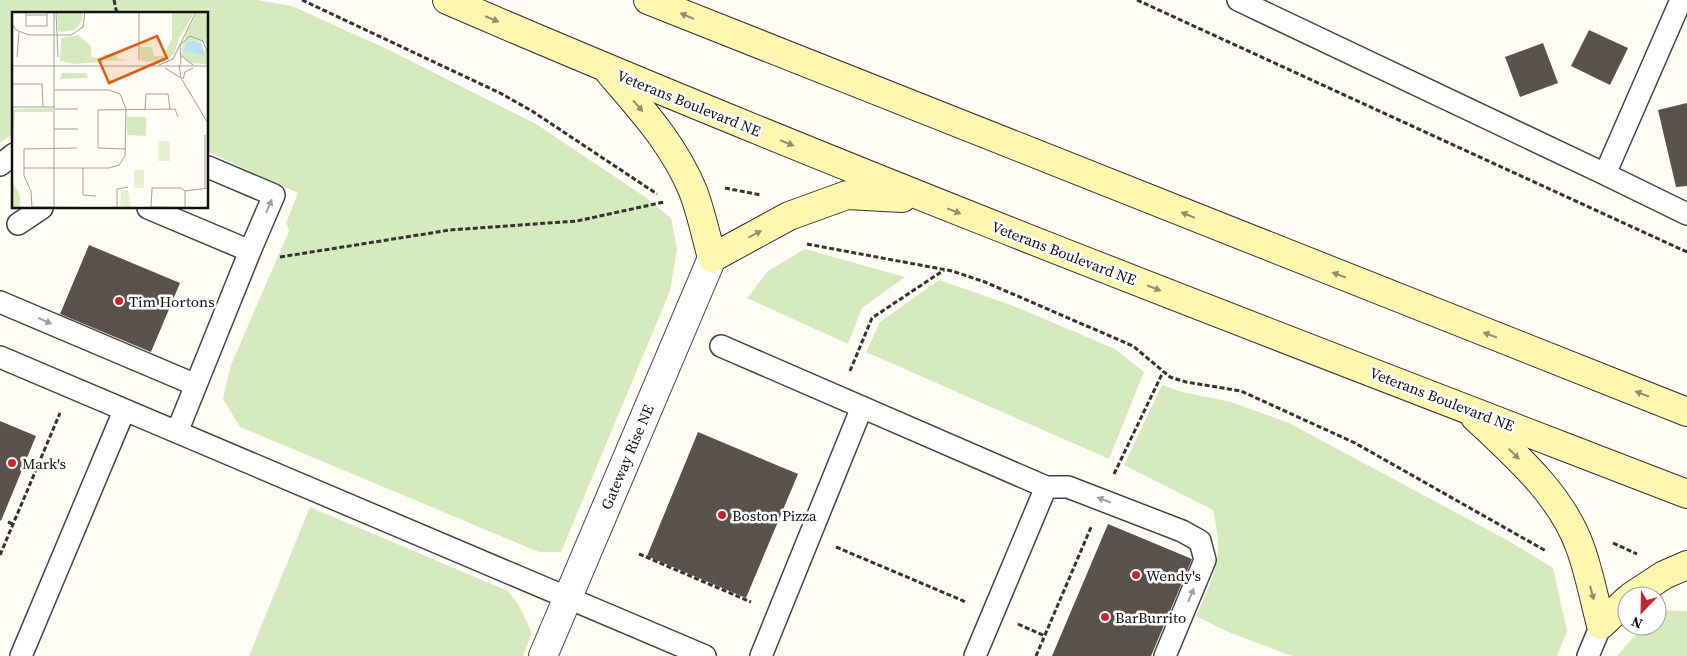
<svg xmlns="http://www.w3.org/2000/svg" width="1687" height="656" viewBox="0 0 1687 656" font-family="'Source Serif 4',serif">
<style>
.green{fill:#d5ebbd}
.building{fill:#5a524d}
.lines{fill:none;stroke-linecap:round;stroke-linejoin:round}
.service-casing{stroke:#444;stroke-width:24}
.minor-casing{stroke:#444;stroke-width:30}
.secondary-casing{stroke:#333;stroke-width:30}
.path{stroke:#333;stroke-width:3;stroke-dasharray:5 2.5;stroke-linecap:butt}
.service{stroke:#fff;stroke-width:21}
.minor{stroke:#fff;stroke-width:28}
.secondary{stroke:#fff6b0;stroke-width:28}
.oneway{fill:#948f68}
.oneway2{fill:#a0a0a0}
.poi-dot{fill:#c4262e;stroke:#fff;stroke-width:2}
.labels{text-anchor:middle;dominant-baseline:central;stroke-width:5;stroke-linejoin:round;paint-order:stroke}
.street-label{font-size:15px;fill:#111;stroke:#fff}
.poi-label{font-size:15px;fill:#111;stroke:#fff;text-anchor:start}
.inset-road{fill:none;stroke:#a09f9a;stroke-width:1}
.view{fill:#e8590c;fill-opacity:0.15;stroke:#e8590c;stroke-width:2.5}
.inset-edge{fill:none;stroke:#111;stroke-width:2.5}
</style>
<rect width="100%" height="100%" fill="#fffdf5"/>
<!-- green -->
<path class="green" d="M0,0H257L292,6L387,49L536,124L645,197L671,218L677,249L670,291L561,552H539L240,427L223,399L231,365L289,231L286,223L298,193L208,152V14H14V133L0,143Z
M805,249L905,277L862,308L848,344L747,298L768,271Z
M939,280L1011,305L1115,349L1144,372L1109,459L866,352L880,322Z
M1162,385L1182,392L1231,402L1289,423L1507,540L1553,568L1567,631L1557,656H1292L1226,631L1196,616C1215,574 1224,557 1213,510L1124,465Z
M310,507L508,591L518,604L532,633L523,656H249Z
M1658,610L1687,611V656H1617L1643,626H1657Z"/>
<!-- building -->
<path class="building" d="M1589,30L1628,48L1610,85L1571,66Z
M1543,43L1558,83L1520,97L1505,57Z
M1687,103V186L1676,187L1658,110Z
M89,245L180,283L151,352L60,314Z
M0,421L36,436L1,521L0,520Z
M698,432L798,474L746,598L647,556Z
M1108,524L1192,559L1151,656H1052Z"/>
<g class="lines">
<defs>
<path id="service" d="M1238,0L1605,174
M1681,0L1605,174L1687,214
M0,165L14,154
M208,167L274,195L250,251
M148,208L250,251L177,432
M18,224L42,208
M0,302L196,385
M721,346L1046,487H1068L1182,531L1200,541L1205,560L1165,656
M0,357L705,656
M21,656L124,411
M761,656L862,407
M975,656L1046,487
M1588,656L1601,625"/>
<path id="minor" d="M543,656L712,258"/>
<path id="secondary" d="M447,0C856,176 1272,334 1687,494
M648,0L1687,412
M610,73C642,110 674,145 693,191C701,212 706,236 712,258L789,216L847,195L902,198
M1475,417C1514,454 1561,494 1580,547C1589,571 1594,599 1601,625L1627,600
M1632,596L1664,575L1687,565"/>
</defs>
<!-- service casing -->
<use href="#service" class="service-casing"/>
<!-- minor casing -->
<use href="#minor" class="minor-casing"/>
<!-- secondary casing -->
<use href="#secondary" class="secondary-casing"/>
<!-- path -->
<path class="path" d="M114,0L117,14
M302,0L500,93L532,111L657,194
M1137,0L1687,252
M725,188L761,195
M807,244L952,271L985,282L1133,346L1170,377L1186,382L1241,391L1355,443L1546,551
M280,257L450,230L577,221L664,202
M850,371L872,318L944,270
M1114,474L1163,372
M8,522L13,524
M1613,543L1637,554
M836,547L966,602
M639,554L751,602
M0,555L60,413
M1018,624L1045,636
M1036,656L1092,525"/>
<!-- service -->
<use href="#service" class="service"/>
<!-- minor -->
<use href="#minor" class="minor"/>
<!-- secondary -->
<use href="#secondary" class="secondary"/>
</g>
<!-- one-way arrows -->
<defs><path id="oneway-solid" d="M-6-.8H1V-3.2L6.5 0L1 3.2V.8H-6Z" transform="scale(1.25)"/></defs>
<g class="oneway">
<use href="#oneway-solid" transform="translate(687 16) rotate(-157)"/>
<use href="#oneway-solid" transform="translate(492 19) rotate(23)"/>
<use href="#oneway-solid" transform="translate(638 106) rotate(49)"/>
<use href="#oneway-solid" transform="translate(787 143) rotate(22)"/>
<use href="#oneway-solid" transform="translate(954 211) rotate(21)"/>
<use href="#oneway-solid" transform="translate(1188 215) rotate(-158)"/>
<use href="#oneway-solid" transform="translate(755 234) rotate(-28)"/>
<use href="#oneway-solid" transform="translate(1339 275) rotate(-159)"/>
<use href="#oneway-solid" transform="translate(1154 288) rotate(21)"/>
<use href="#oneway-solid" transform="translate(1490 335) rotate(-159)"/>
<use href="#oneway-solid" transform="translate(1642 394) rotate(-159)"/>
<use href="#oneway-solid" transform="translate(1514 454) rotate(44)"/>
<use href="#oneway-solid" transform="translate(1592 593) rotate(75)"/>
</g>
<g class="oneway2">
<use href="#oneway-solid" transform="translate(269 206) rotate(-67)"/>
<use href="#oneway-solid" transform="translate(45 321) rotate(24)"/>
<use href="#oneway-solid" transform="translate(1104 500) rotate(-159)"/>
<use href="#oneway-solid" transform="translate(1191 595) rotate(-68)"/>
</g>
<!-- markers -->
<g class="poi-dot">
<circle cx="119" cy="301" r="5"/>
<circle cx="12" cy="463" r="5"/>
<circle cx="722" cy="515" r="5"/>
<circle cx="1136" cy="575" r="5"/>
<circle cx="1105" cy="617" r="5"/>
</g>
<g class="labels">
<!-- street labels -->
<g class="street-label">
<text transform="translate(689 103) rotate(22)">Veterans Boulevard NE</text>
<text transform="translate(1064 253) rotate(21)">Veterans Boulevard NE</text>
<text transform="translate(1442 399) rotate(21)">Veterans Boulevard NE</text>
<text transform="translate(627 457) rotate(-67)">Gateway Rise NE</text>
</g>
<!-- poi labels -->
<g class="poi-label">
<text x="129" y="301">Tim Hortons</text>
<text x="22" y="463">Mark's</text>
<text x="732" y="515">Boston Pizza</text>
<text x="1146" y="575">Wendy's</text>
<text x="1115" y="617">BarBurrito</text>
</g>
</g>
<!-- overview -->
<g transform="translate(12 12)">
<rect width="196" height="196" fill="#fffdf5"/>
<path d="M45,0H71L70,9L63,18L49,20L46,19ZM160,0H183L167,26L162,42L152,50L129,49L128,35H140L142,44H151L160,27ZM185,0H196V36L194,31L172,26ZM66,23L79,34V45L90,46L89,50L63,52L48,49L49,26ZM179,25L195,41V52L178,51L169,44L171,29ZM91,42L105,43L106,47L120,48L93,49ZM50,61H74L76,66L48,67ZM40,96L41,100H3L0,150V97ZM115,105H134V124L115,123ZM0,169L8,183V196H0Z" fill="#d5ebbd"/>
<path d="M146,129H158V149H146ZM122,158H132V176H122ZM109,178H116L119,196H108Z" fill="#e6f2cf"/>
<path d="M183,29L189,31L193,44L172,38L175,31Z" fill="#b9e0f7"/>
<path class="inset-road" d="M14,0V14H35V0M42,0V55M44,0L46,45M127,0V48M14,3H35M0,12L4,18L17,23H59L71,15L73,0M168,43L181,53M5,45L7,20M147,53L161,47L184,0M167,53L169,66L197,113M169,53L168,33L178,24L191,29L197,45M0,54H197M153,56L169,66M171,67L173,60L181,56M0,72H30L31,95M0,95H43M43,97H66M133,97L134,82H156L158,97M42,117H66M193,123V176M114,137L86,136V98L163,97L166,105M12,156H97L107,153L113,144L114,97L108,82L97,78H43M71,156V183L84,184M173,179L197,176M173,179V196M20,195L105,196M139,195L197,196M20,196L19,179L12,164V137L65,136M42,196V55M105,196V177L116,175M139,196L140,176H169L173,179"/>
<path class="view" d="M145,24L155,46L97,71L87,48Z"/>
<rect width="196" height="196" class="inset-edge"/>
</g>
<!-- north arrow -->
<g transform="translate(1642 611) rotate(203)"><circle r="24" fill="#ffffff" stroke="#a0a0a0"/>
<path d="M0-4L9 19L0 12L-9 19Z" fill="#c4262e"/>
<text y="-8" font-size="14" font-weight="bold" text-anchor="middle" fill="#111111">N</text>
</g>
</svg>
